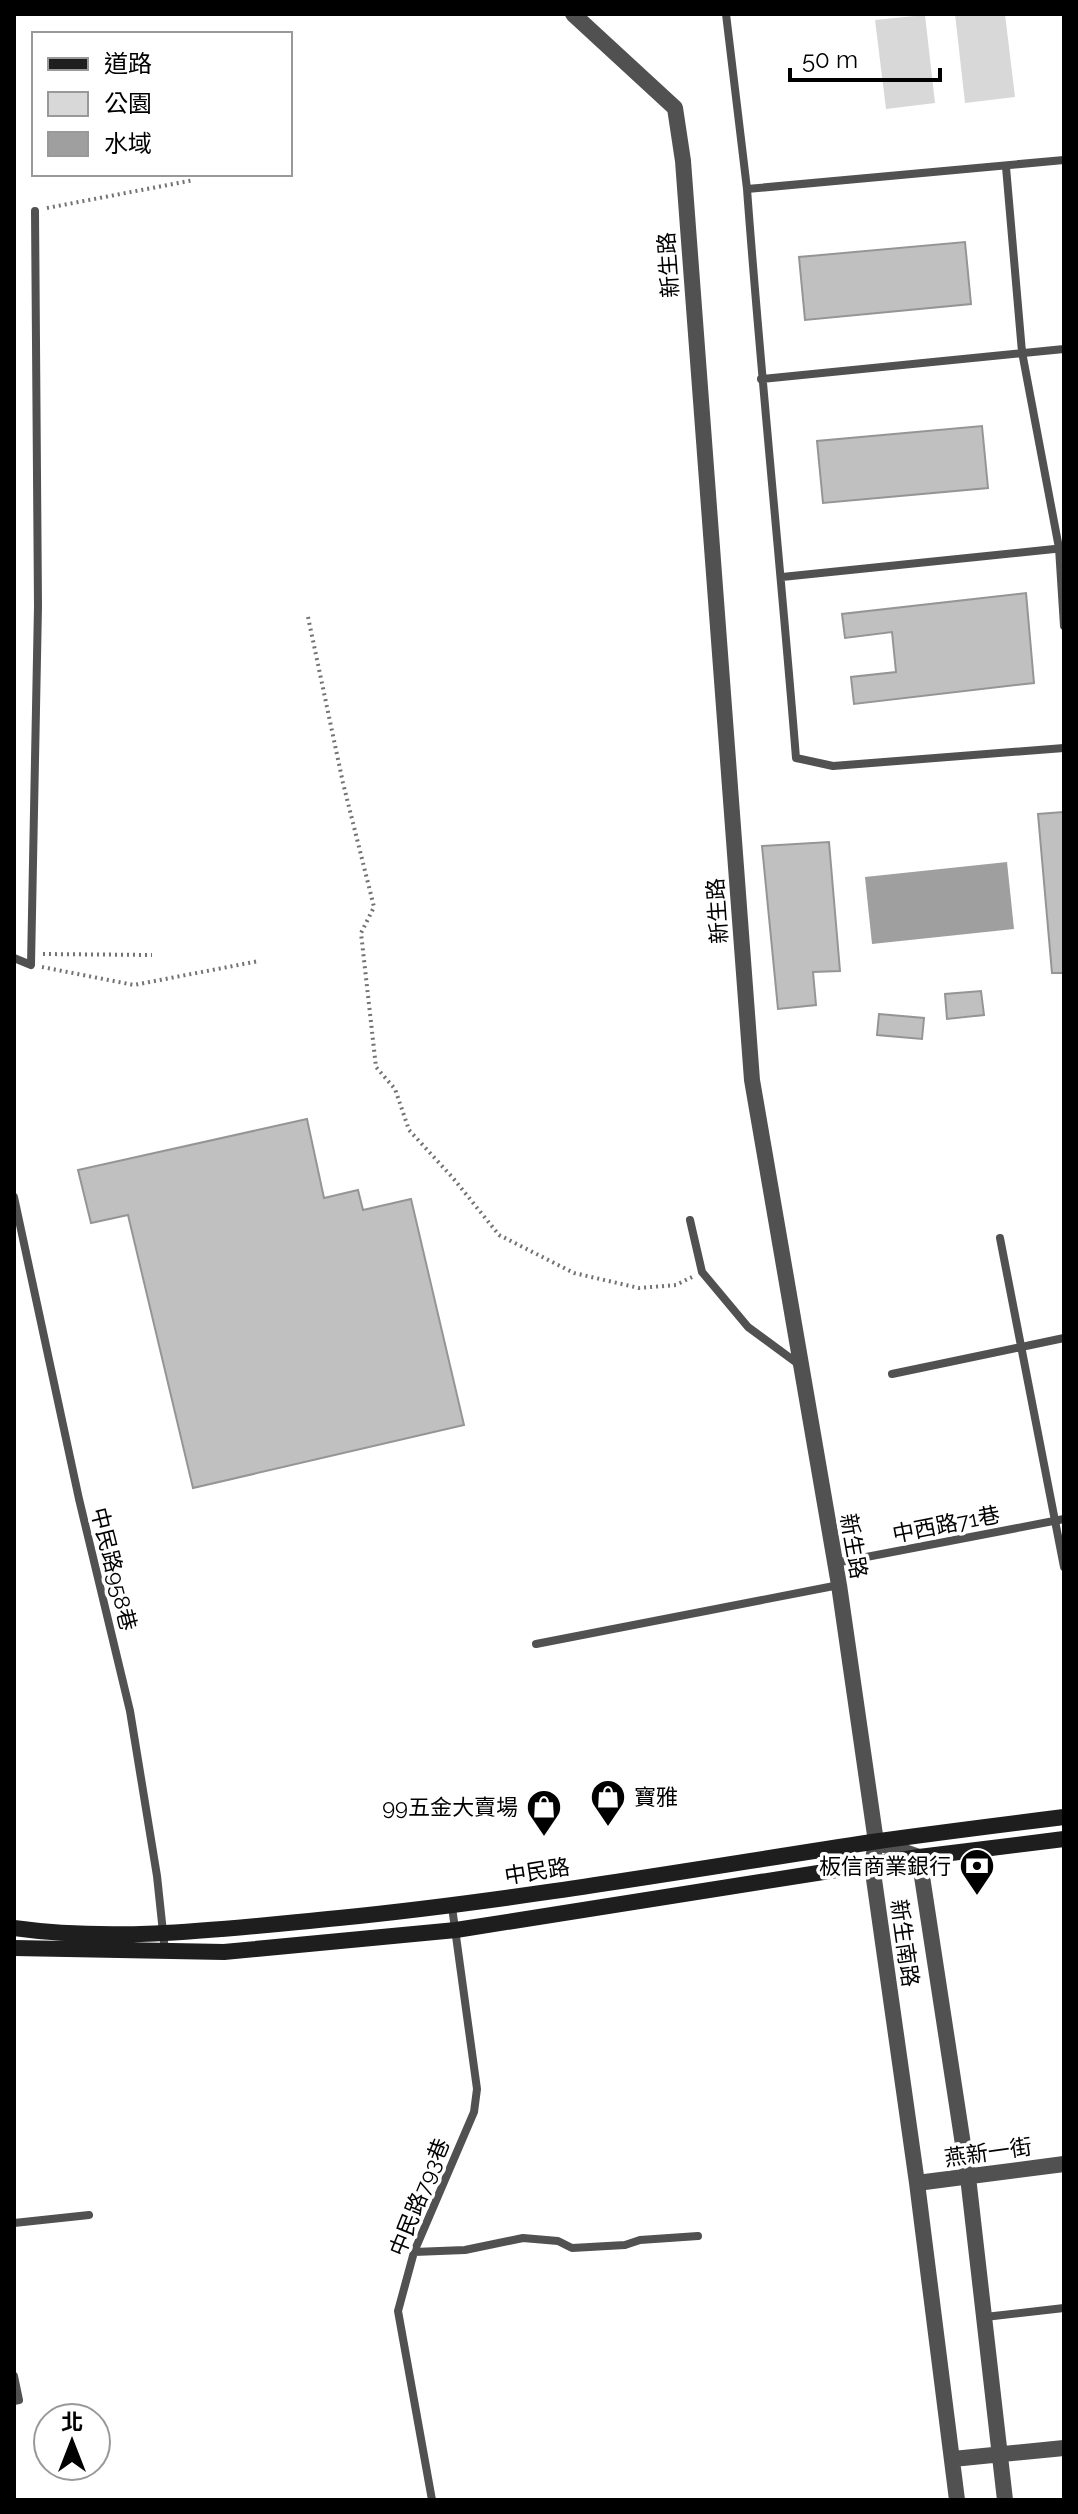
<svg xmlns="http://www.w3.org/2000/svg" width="1078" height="2514" viewBox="0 0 1078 2514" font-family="Raleway,'Noto Sans TC',sans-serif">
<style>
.green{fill:#d8d8d8}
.water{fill:#9f9f9f}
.building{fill:#c0c0c0;stroke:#959595;stroke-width:2}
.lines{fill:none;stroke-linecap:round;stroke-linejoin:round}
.path{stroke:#737373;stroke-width:4;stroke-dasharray:2 4;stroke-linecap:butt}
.lane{stroke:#515151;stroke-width:8}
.street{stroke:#515151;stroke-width:16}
.secondary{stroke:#1e1e1e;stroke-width:16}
.labels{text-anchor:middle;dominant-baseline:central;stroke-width:7;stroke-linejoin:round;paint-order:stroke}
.street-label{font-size:22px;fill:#000;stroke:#fff}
.poi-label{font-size:22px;fill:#000;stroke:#fff;text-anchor:end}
</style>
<rect width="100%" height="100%" fill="#fff"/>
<!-- green -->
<path class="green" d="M955,14H1005L1015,97L965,103Z
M925,15L935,103L886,109L875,20Z"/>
<!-- water -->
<path class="water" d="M1007,862L1014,929L872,944L865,877Z"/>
<!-- building -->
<path class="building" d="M965,242L971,304L805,320L799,257Z
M982,426L988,488L823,503L817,441Z
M1026,593L1034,683L854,704L851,677L896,672L892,632L845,638L842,614Z
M1063,812L1064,973H1052L1038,814Z
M829,842L840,971L813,972L816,1005L778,1009L762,846Z
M981,991L984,1015L947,1019L945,994Z
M879,1014L924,1018L922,1039L877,1035Z
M307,1119L324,1198L358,1190L363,1210L411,1199L464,1425L193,1488L128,1215L91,1223L78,1170Z"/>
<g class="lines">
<!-- path -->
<path class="path" d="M47,208L194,180
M308,617L343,783L374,907L361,933L376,1067L395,1089L409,1130L453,1178L499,1235L574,1273L639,1288L676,1285L692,1277
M43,954L152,955
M42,967L134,985L259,961"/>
<!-- lane -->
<path class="lane" d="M726,14L747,189
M1064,160L747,189C761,379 781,569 796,758L833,766L1064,748
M1006,167L1022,352L1059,548L1064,626
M761,379L1064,349
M782,577L1064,548
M14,958L31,965L38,606L35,211
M14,1197L79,1499L130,1711L157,1876L165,1951
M690,1220L702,1272L748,1327L801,1366
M1000,1238L1064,1567
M892,1374L1064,1338
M835,1563L1064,1519
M536,1644L839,1585
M14,2223L89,2215
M414,2252L465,2250L523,2238L558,2241L572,2248L625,2245L640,2240L698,2236
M985,2317L1064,2308
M14,2376L19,2400L14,2401
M432,2500L398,2311L414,2252L474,2112L477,2089L452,1907"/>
<!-- street -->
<path class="street" d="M573,14L675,108L683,161L752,1080L839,1585L876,1842L872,1865L917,2183L957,2500
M876,1842L919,1857L968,2177L1005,2500
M917,2183L1064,2164
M953,2459L1064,2448"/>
<!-- secondary -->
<path class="secondary" d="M14,1928C121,1943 232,1928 339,1918C518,1900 695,1869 872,1842C936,1833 1000,1825 1064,1817
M14,1948L224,1952L456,1930L919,1857L1064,1839"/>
</g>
<!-- icons -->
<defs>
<symbol id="shop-pin" viewBox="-11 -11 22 30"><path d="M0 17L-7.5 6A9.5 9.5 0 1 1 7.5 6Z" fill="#000" stroke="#fff"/><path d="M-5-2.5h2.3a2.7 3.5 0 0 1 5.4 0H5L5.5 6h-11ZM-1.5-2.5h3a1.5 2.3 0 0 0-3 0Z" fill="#fff"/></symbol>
<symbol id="bank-pin" viewBox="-11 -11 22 30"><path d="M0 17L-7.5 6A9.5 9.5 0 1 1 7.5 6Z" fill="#000" stroke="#fff"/><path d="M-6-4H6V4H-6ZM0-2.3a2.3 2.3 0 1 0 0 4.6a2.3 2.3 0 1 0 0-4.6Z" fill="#fff"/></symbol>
</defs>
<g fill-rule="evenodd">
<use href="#shop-pin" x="588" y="1777" width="40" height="54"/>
<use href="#shop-pin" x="524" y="1787" width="40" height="54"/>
<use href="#bank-pin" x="957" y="1846" width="40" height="54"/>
</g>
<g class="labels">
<!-- street labels -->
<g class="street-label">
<text transform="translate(668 265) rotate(-94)">新生路</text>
<text transform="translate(717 911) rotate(-94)">新生路</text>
<text transform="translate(946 1524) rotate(-11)">中西路71巷</text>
<text transform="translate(854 1546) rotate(80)">新生路</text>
<text transform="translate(114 1569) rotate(76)">中民路958巷</text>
<text transform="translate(537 1871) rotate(-9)">中民路</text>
<text transform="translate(905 1943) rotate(82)">新生南路</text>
<text transform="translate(988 2152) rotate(-8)">燕新一街</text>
<text transform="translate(419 2197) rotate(-68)">中民路793巷</text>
</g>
<!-- poi labels -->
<g class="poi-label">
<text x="634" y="1797" text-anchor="start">寶雅</text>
<text x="518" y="1807">99五金大賣場</text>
<text x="951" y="1866">板信商業銀行</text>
</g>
</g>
<!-- border -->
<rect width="1078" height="2514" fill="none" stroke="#000000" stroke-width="32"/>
<!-- legend -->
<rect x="32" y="32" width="260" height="144" fill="#ffffff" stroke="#999999" stroke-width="2"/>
<rect x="48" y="58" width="40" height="12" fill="#1e1e1e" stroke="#999999" stroke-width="2"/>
<text x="104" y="72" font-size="24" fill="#000000">道路</text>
<rect x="48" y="92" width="40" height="24" fill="#d8d8d8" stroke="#999999" stroke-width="2"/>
<text x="104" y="112" font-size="24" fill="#000000">公園</text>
<rect x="48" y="132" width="40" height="24" fill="#9f9f9f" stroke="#999999" stroke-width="2"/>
<text x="104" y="152" font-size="24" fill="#000000">水域</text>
<!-- north arrow -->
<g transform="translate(72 2442)"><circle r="38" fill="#ffffff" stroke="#999999" stroke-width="2"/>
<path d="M0-6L14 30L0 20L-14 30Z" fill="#000000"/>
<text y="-12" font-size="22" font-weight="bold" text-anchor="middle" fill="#000000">北</text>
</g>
<!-- scale -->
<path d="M790 68v12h150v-12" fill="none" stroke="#000000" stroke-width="4"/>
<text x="802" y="68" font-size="24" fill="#000000" stroke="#ffffff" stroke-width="6" paint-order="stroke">50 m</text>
</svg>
